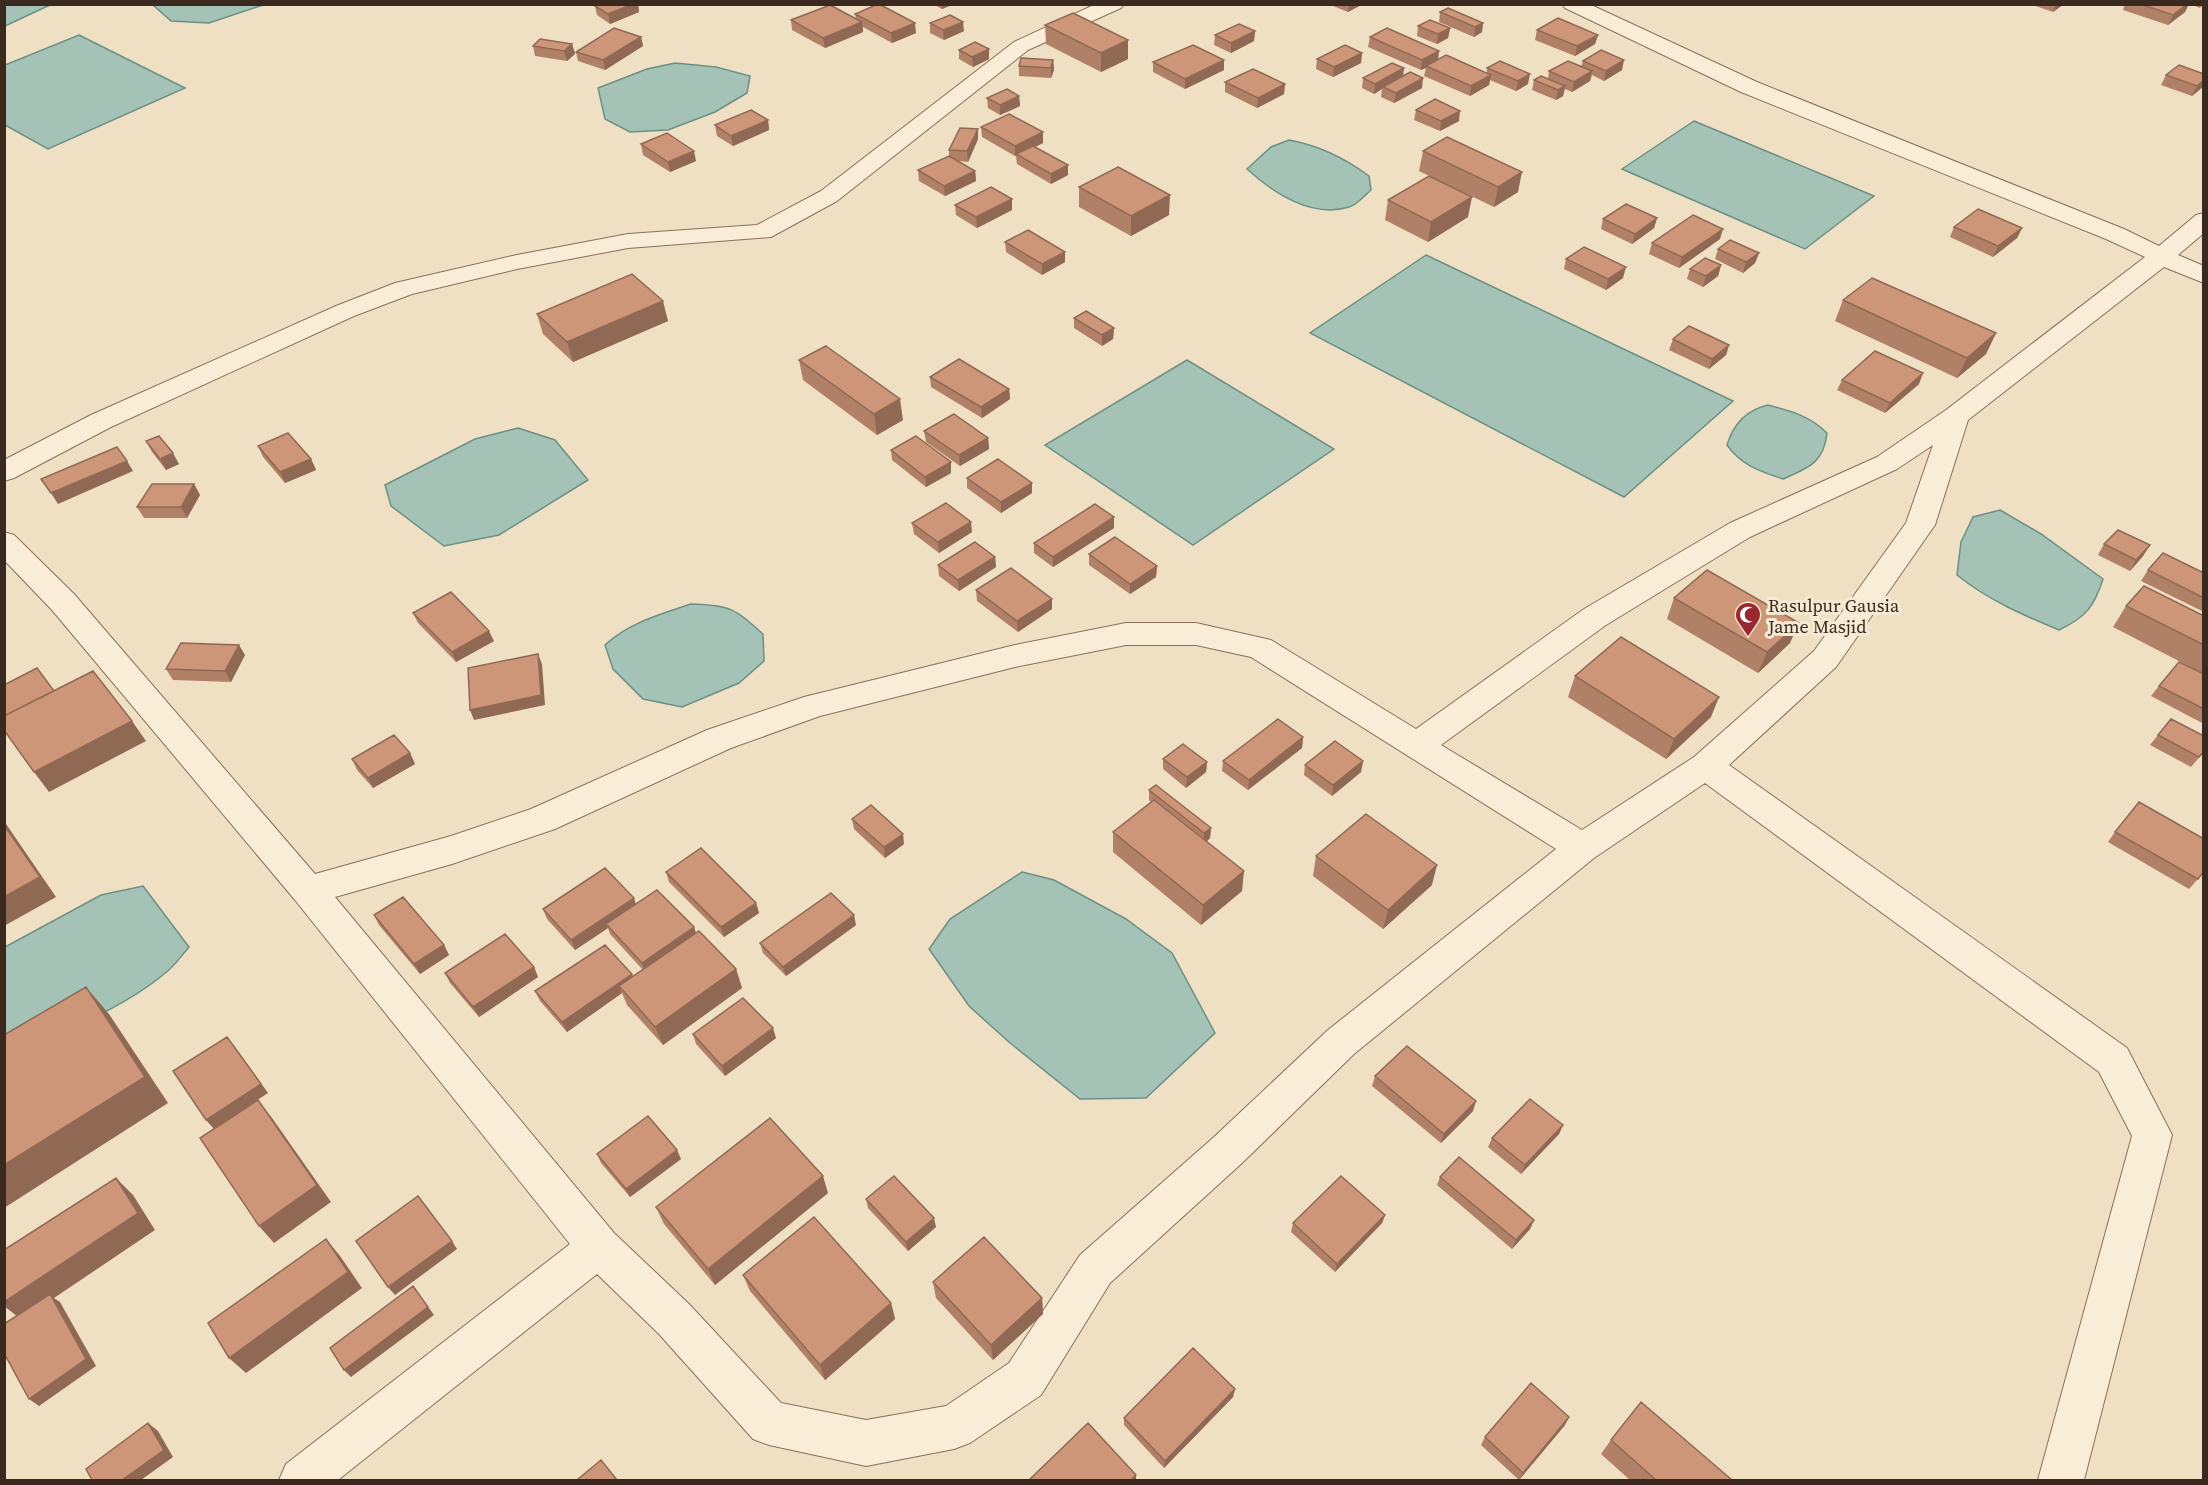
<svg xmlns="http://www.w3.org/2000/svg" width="2208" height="1485" viewBox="0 0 2208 1485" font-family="'Source Serif 4',serif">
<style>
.water{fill:#a5c2b7;stroke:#6c9085;stroke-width:1.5}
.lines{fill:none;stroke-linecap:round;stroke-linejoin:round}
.minor-casing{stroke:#8a705a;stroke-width:2}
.minor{fill:#f9edd7;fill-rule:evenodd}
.wall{fill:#b18167}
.shaded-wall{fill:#906954}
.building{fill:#ce9678;stroke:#906954;stroke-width:1.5}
.labels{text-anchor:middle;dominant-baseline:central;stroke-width:6;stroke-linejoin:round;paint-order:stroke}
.poi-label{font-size:18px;fill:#39291e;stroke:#f6ead3;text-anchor:start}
</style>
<rect width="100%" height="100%" fill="#efdfc3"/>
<!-- water -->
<path class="water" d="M5,4H50V5L5,26Z
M153,5H263L209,23L171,21Z
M79,35L185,88L48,149L5,125V65Z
M675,63L716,67L750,76L747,93L715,112L668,130L630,132L605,119L598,88L647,69Z
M1694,121L1874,196L1805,249L1622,169Z
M1289,140C1317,145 1346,159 1369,176L1371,190C1365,195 1357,205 1349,207C1312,219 1272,192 1247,169L1271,147Z
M1426,255L1733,401L1624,497L1310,333Z
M1187,360L1334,449L1193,545L1045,445Z
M1768,405C1791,411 1810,416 1827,433C1824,463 1808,468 1783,479C1760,471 1742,466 1727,445C1733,425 1746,410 1768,405Z
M518,428L555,440L588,480L499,535L444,546L391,506L385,485L475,439Z
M2000,510L2041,534L2103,579C2094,607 2086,617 2059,630C2023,615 1988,600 1957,575L1961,542L1973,517Z
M691,604C730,605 734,608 763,634L764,661L739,683L682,707L643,699L613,669L605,645C628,623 661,614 691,604Z
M1022,872L1054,880L1126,919L1172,953L1215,1033L1146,1098L1080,1099L1010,1043L969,1006L929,949L950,919Z
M143,886L189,947C181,956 174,967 164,974C122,1009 56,1036 5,1055V947L101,895Z"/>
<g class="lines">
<defs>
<path id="minor" d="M1096,4H1124L1121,8L1028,50L837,201L771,237L628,248L517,269L412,294L354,316L111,427L14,478L4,481V460L91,415L336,306L395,283L517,255L628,234L757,225L821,191L1014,42Z
M1562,4H1589L1757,82L2124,229L2159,246L2196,215L2204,213V233L2178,255L2204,266V283L2164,267L1968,420L1935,525L1930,532L1836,667L1729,765L2127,1048L2172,1135L2084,1480H2038L2132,1136L2099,1072L1705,783L1594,858L1354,1054L1242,1163L1110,1283L1041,1395L970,1443L954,1449L866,1466L769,1445L753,1439L659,1334L597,1274L338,1480H279L286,1464L570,1244L295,900L52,610L4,560V532L14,535L74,594L315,874L451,836L531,809L707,730L804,697L1015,645L1126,623H1196L1271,640L1416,729L1584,609L1730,523L1877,457L1946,410L2145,257L2106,239L1741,92L1565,8ZM1933,445L1906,523L1814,651L1694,757L1582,830L1441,745L1606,625L1750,537L1897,469ZM1126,645H1196L1251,657L1556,849L1328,1030L1214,1137L1080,1255L1009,1363L946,1406L866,1420L781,1403L689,1304L614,1233L335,897L452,864L555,829L731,748L820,716L1015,667Z"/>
</defs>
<!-- minor casing -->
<use href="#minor" class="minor-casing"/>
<!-- minor -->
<use href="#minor" class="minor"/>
</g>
<!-- wall -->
<path class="wall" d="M598,4H638L639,12L610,24L597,15L595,6Z
M933,4H954L942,9Z
M1334,4H1363L1348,12L1333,6Z
M2030,4H2064L2053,12Z
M2125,4H2189L2185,12L2168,25L2123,10Z
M2190,4H2204L2200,8Z
M1440,12L1483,23L1482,32L1474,37L1439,22Z
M855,14L916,33L892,43L863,27V32L825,48L792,30L791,20L856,19Z
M930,23L964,31L944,40L930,33Z
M1045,25L1128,40V59L1101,72L1046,44Z
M1418,26L1450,28L1448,38L1437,44L1417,36Z
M1537,30L1598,35L1595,44L1575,56L1535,40Z
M1255,31L1254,41L1231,53L1214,45L1215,35Z
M641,37L643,46L605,70L578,61L576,52Z
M1370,37L1438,59L1487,73V68L1528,84L1516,91L1490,80L1489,85L1470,96L1424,76L1426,68L1421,70L1368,47Z
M572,44L575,54L567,61L535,56L533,46Z
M959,50L989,59L973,67L959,59Z
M1362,53L1361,63L1333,77L1316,69L1317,59Z
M1053,60L1054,70L1051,78L1019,76V66Z
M1583,61L1622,70L1604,81L1592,75L1590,81L1572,92L1565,89L1563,96L1556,100L1532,90L1534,80L1548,79L1549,71L1581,67Z
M1153,62L1224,70L1185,89L1153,72Z
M2204,74V86L2192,96L2161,85L2166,75Z
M1403,76L1422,88L1394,103L1381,97L1382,89L1374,94L1362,88L1363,78Z
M1225,82L1285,84L1284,94L1257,108L1225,92Z
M1019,96L1020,106L1000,115L988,108L987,98Z
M1416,110L1459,121L1440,131L1414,120Z
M768,120L769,130L733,146L717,136L715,125Z
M981,127L1043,132V143L1035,147L1068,175L1051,184L1017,164L1016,156H1015L982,137Z
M978,139L968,162L957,161L975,171L976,181L945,196L919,181L918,170L949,156V150Z
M641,144L696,161L670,172L643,155Z
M1423,151L1518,192L1494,207L1419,171Z
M1079,187L1169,215L1131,236L1079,207Z
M1388,200L1468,217L1428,242L1385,220Z
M955,205L1012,210L977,228L956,215Z
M1657,218L1654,228L1632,244L1601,229L1603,219Z
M1954,227L2022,228L2017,238L1993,257L1950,237Z
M1720,239L1679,268L1649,254L1652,243Z
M1005,242L1065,252V262L1042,275L1006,252Z
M1718,249L1759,253L1755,263L1743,273L1715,259Z
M1566,259L1623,278L1606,290L1564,269Z
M1721,265L1718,276L1703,287L1687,279L1690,269Z
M1843,300L1996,333L1986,354L1957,378L1835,321Z
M537,314L668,321L573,362L543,334Z
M1074,318L1114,328L1113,339L1102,346L1074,328Z
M1673,339L1729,345L1726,355L1709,369L1669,350Z
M799,360L903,420L877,435L803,380Z
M930,377L1009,389L1010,399L982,418L931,387Z
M1842,380L1919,384L1885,413L1837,390Z
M924,431L988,438L989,449L960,466L926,442Z
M146,441L179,464L166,470L152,452Z
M258,446L311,459L316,470L285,483L263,457Z
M891,450L951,462V473L926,487L892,460Z
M967,478L1032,483V493L1001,513L967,488Z
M194,484L200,495L187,518H144L137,507Z
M1114,517V528L1053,567L1034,553V543Z
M912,523L972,532L939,553L914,534Z
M2104,544L2150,545L2143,556L2130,571L2098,555Z
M1089,554L1157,566L1156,577L1130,594L1089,565Z
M995,557L996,567L959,591L939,576L938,565Z
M2148,570L2204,573V612L2141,581Z
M976,590L1052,609L1018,632L977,601Z
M1674,598L1790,643L1758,673L1667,619Z
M2126,606L2204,616V674L2113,627Z
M413,613L494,641L456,662L418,623Z
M245,655L231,682L173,680L166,669Z
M2204,674V724L2151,696L2159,686Z
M1575,676L1711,717L1666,759L1568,697Z
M2158,735L2204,752L2191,767L2150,745Z
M1303,737L1302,748L1248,790L1222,771L1223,761Z
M410,753L415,764L373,788L357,770L352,759Z
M1163,759L1207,762L1206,772L1186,788L1163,769Z
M1363,761L1361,772L1332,796L1304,775L1305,765Z
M1149,790L1211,828L1210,838L1206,842L1242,891L1201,925L1113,852V832L1151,802L1149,800Z
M852,819L904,844L885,858L854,829Z
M2115,832L2198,879L2189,889L2108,842Z
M1316,856L1432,885L1383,929L1313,876Z
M666,872L756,903L759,913L724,937L669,882Z
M636,904L694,927L696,933L736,969L742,988L663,1045L627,1005L622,993L567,1032L540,1001L535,991L633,977L643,970L610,934L608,928L575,950L547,919L543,909Z
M374,915L444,945L449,955L420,974L379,925Z
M856,925L786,976L763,953L760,943Z
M534,967L538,977L479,1017L450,983L445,973Z
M693,1034L776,1038L725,1076L696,1044Z
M1375,1076L1473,1111L1441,1143L1372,1086Z
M1563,1125L1559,1134L1521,1174L1488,1147L1492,1138Z
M597,1154L681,1159L630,1197L601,1163Z
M1440,1177L1534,1220L1530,1229L1512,1249L1437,1185Z
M828,1193L715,1285L664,1224L656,1207Z
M866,1199L936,1227L908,1251L868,1208Z
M1385,1215L1382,1223L1335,1272L1291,1232L1293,1223Z
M743,1275L891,1303L895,1319L825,1380L750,1291Z
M933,1282L1042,1298L1043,1314L993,1360L936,1298Z
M1235,1389L1233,1397L1164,1468L1124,1425V1418Z
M1565,1425L1519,1480L1481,1445L1485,1437Z
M1611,1440L1732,1480H1630L1601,1454Z"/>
<!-- shaded-wall -->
<path class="shaded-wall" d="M633,4H638L639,12L610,24L608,14Z
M942,4H954L942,9Z
M1349,4H1363L1348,12Z
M2056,4H2064L2053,12Z
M2187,4H2189L2185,12L2168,25L2173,15Z
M862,22L863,32L825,48L823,38Z
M963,22L964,31L944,40L943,30Z
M915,23L916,33L892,43L891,33Z
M1483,23L1482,32L1474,37L1475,27Z
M1450,28L1448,38L1437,44L1438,34Z
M1255,31L1254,41L1231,53V43Z
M1598,35L1595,44L1575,56L1577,46Z
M641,37L643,46L605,70L603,60Z
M1128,40V59L1101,72V53Z
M572,44L575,54L567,61L564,51Z
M989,49V59L973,67L972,57Z
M1439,51L1438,61L1426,66V68L1421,70L1422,60Z
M1362,53L1361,63L1333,77L1334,67Z
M1053,60L1054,70L1051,78V68Z
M1224,60V70L1185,89V79Z
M1624,60L1622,70L1604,81L1606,71Z
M1404,68L1403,78L1383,87L1382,89L1374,94L1375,84Z
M1592,71L1590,81L1572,92L1574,82Z
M1530,74L1528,84L1516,91L1518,81Z
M1491,75L1489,85L1470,96L1471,86Z
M1423,78L1422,88L1394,103L1396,93Z
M2204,80V86L2192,96L2197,86Z
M1285,84L1284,94L1257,108L1258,98Z
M1565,86L1563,96L1556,100L1558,90Z
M1019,96L1020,106L1000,115V105Z
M1460,111L1459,121L1440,131L1441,121Z
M768,120L769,130L733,146L731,136Z
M978,129V139L968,162L967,151Z
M1043,132V143L1018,155L1016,154V156H1015V146Z
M694,151L696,161L670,172L668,162Z
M1068,165V175L1051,184V174Z
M975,171L976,181L945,196L944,186Z
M1522,172L1518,192L1494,207L1498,187Z
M1170,195L1169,215L1131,236V216Z
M1472,197L1468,217L1428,242L1431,222Z
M1012,199V210L977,228L976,217Z
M1657,218L1654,228L1632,244L1635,234Z
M2022,228L2017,238L1993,257L1998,246Z
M1723,229L1720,239L1679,268L1682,257Z
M1065,252V262L1042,275V264Z
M1759,253L1755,263L1743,273L1746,262Z
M1721,265L1718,276L1703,287L1706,276Z
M1626,267L1623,278L1606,290L1608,279Z
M663,301L668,321L573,362L567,342Z
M1114,328L1113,339L1102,346V335Z
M1996,333L1986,354L1957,378L1967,358Z
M1729,345L1726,355L1709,369L1712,359Z
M1923,373L1919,384L1885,413L1890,403Z
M1009,389L1010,399L982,418L981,407Z
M900,399L903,420L877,435L874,414Z
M988,438L989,449L960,466L959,455Z
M173,453L179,464L166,470L160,459Z
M311,459L316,470L285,483L280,472Z
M127,461L133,471L58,504L51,493Z
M951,462V473L926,487L925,477Z
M1032,483V493L1001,513V502Z
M194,484L200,495L187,518L181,507Z
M1114,517V528L1053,567V557Z
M971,522L972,532L939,553L938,542Z
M2150,545L2143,556L2130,571L2136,560Z
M995,557L996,567L959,591L958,580Z
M1157,566L1156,577L1130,594V584Z
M1052,599V609L1018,632L1017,621Z
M1799,623L1790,643L1758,673L1767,652Z
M489,631L494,641L456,662L452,652Z
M239,645L245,655L231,682L225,671Z
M538,654L542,664L545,705L474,720L470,710Z
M1719,697L1711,717L1666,759L1674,739Z
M132,721L146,741L49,792L34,772Z
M1303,737L1302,748L1248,790L1249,780Z
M410,753L415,764L373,788L368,778Z
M1363,761L1361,772L1332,796L1333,785Z
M1207,762L1206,772L1186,788L1187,777Z
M4,821L56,897L4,926Z
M1211,828L1210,838L1204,844V833Z
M903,834L904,844L885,858L884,847Z
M1437,865L1432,885L1383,929L1388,910Z
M1244,871L1242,891L1201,925L1203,905Z
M634,898L637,908L606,924L608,928L575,950L571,940Z
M756,903L759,913L724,937L721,927Z
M854,915L856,925L786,976L783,967Z
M694,927L697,937L646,973L642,963Z
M444,945L449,955L420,974L414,964Z
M534,967L538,977L479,1017L473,1007Z
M736,969L742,988L663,1045L655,1027Z
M632,974L636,984L619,986L622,993L567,1032L562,1022Z
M86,987L109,1014L168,1103L4,1208V1165Z
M773,1028L776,1038L725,1076L722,1066Z
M235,1047L268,1093L214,1129L206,1120Z
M258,1100L272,1118L331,1202L274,1243L259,1226Z
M1476,1101L1473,1111L1441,1143L1444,1134Z
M1563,1125L1559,1134L1521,1174L1525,1165Z
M677,1150L681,1159L630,1197L626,1189Z
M823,1176L828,1193L715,1285L708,1269Z
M116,1178L133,1195L155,1230L54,1298L60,1302L96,1366L39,1406L29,1399L22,1320L4,1306V1302Z
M1385,1215L1382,1223L1335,1272L1337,1264Z
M934,1218L936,1227L908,1251L906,1242Z
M1534,1220L1530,1229L1512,1249L1516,1240Z
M326,1239L340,1256L362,1288L246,1373L229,1358Z
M452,1241L457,1249L395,1295L388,1287Z
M413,1286L434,1315L351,1377L344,1370Z
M1042,1298L1043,1314L993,1360L991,1345Z
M891,1303L895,1319L825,1380L820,1365Z
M1235,1389L1233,1397L1164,1468L1165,1461Z
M1569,1417L1565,1425L1519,1480L1523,1473Z
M148,1423L158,1431L173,1457L141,1480H122Z
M1136,1475V1480H1131Z"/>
<!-- building -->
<path class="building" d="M598,4H633L608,14L595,6Z
M878,4H879L915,23L891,33L855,14Z
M2140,4H2187L2173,15Z
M830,5L862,22L823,38L791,20Z
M1448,8L1483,23L1475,27L1440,12Z
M1073,13L1128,40L1101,53L1045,25Z
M950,15L963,22L943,30L930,23Z
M1558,18L1598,35L1577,46L1537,30Z
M1430,20L1450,28L1438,34L1418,26Z
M1239,24L1255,31L1231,43L1215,35Z
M614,28L641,37L603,60L576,52Z
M1387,28L1439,51L1422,60L1370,37Z
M540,39L572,44L564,51L533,46Z
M975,42L989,49L972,57L959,50Z
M1193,45L1224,60L1185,79L1153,62Z
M1345,45L1362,53L1334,67L1317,59Z
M1601,50L1624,60L1606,71L1583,61Z
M1446,55L1491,75L1471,86L1426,66Z
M1021,58L1053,60L1051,68L1019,66Z
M1500,61L1530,74L1518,81L1487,68Z
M1568,61L1592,71L1574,82L1549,71Z
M1392,63L1404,68L1375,84L1363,78Z
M2179,65L2204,74V80L2197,86L2166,75Z
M1253,69L1285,84L1258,98L1225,82Z
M1410,72L1423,78L1396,93L1383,87Z
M1541,76L1565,86L1558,90L1534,80Z
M1007,89L1019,96L1000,105L987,98Z
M1435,99L1460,111L1441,121L1416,110Z
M751,110L768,120L731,136L715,125Z
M1009,114L1043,132L1015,146L981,127Z
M960,128L978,129L967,151L949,150Z
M667,133L694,151L668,162L641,144Z
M1447,137L1522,172L1498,187L1423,151Z
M1033,146L1068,165L1051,174L1016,154Z
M949,156L975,171L944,186L918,170Z
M1118,167L1170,195L1131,216L1079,187Z
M1429,176L1472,197L1431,222L1388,200Z
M991,187L1012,199L976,217L955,205Z
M1626,204L1657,218L1635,234L1603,219Z
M1978,209L2022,228L1998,246L1954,227Z
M1693,215L1723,229L1682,257L1652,243Z
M1028,230L1065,252L1042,264L1005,242Z
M1730,240L1759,253L1746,262L1718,249Z
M1584,247L1626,267L1608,279L1566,259Z
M1705,258L1721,265L1706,276L1690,269Z
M632,274L663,301L567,342L537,314Z
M1872,278L1996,333L1967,358L1843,300Z
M1086,311L1114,328L1102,335L1074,318Z
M1689,326L1729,345L1712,359L1673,339Z
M826,346L900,399L874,414L799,360Z
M1875,351L1923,373L1890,403L1842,380Z
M959,359L1009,389L981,407L930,377Z
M954,414L988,438L959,455L924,431Z
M288,433L311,459L280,472L258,446Z
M159,436L173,453L160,459L146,441Z
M916,436L951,462L925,477L891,450Z
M117,447L127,461L51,493L41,479Z
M998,459L1032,483L1001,502L967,478Z
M152,484H194L181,507H137Z
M946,503L971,522L938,542L912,523Z
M1095,504L1114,517L1053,557L1034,543Z
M2118,530L2150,545L2136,560L2104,544Z
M1115,537L1157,566L1130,584L1089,554Z
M975,542L995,557L958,580L938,565Z
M2163,553L2204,573V598L2148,570Z
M1011,568L1052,599L1017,621L976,590Z
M1707,570L1799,623L1767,652L1674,598Z
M2144,586L2204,616V645L2126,606Z
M451,592L489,631L452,652L413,613Z
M1621,637L1719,697L1674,739L1575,676Z
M181,643L239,645L225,671L166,669Z
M538,654L541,695L470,710L468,668Z
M2179,662L2204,674V709L2159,686Z
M37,668L54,691L4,716V685Z
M93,671L132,721L34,772L4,730V716Z
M1278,719L1303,737L1249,780L1223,761Z
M2171,719L2204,736V751L2199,757L2158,735Z
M394,735L410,753L368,778L352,759Z
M1335,741L1363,761L1333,785L1305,765Z
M1183,744L1207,762L1187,777L1163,759Z
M1156,785L1211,828L1204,833L1149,790Z
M1154,800L1244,871L1203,905L1113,832Z
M2139,802L2204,839V871L2198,879L2115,832Z
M871,805L903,834L884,847L852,819Z
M1366,814L1437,865L1388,910L1316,856Z
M4,825L40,877L4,897Z
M701,848L756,903L721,927L666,872Z
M605,868L634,898L571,940L543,909Z
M657,890L694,927L642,963L606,924Z
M831,893L854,915L783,967L760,943Z
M403,897L444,945L414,964L374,915Z
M699,931L736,969L655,1027L619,986Z
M505,934L534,967L473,1007L445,973Z
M605,945L632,974L562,1022L535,991Z
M86,987L145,1077L4,1165V1035Z
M743,998L773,1028L722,1066L693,1034Z
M227,1037L261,1084L206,1120L173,1071Z
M1407,1046L1476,1101L1444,1134L1375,1076Z
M1530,1099L1563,1125L1525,1165L1492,1138Z
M258,1100L317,1185L259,1226L200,1138Z
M648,1116L677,1150L626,1189L597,1154Z
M770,1118L823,1176L708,1269L656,1207Z
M1459,1157L1534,1220L1516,1240L1440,1177Z
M894,1176L934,1218L906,1242L866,1199Z
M1341,1176L1385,1215L1337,1264L1293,1223Z
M116,1178L138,1213L4,1302V1250Z
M418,1196L452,1241L388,1287L356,1241Z
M814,1217L891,1303L820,1365L743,1275Z
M984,1237L1042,1298L991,1345L933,1282Z
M326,1239L348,1272L229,1358L208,1323Z
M413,1286L428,1307L344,1370L330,1348Z
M50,1294L86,1359L29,1399L4,1353V1324Z
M1193,1348L1235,1389L1165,1461L1124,1418Z
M1531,1383L1569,1417L1523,1473L1485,1437Z
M1641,1402L1732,1480H1656L1611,1440Z
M148,1423L164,1450L122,1480H92L86,1469Z
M1088,1423L1136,1475L1131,1480H1029Z
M601,1460L617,1480H577Z"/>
<!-- icons -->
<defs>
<symbol id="mosque-pin" viewBox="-11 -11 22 30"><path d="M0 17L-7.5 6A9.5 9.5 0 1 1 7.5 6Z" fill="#9a2831" stroke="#f6ead3"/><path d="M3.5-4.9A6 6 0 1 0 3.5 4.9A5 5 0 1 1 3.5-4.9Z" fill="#fff"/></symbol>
</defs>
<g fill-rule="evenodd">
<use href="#mosque-pin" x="1733" y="600" width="30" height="40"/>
</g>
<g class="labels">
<!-- poi labels -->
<g class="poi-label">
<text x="1768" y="605">Rasulpur Gausia<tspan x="1768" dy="21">Jame Masjid</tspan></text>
</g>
</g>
<!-- border -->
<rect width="2208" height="1485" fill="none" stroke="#39291e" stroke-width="12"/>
</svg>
